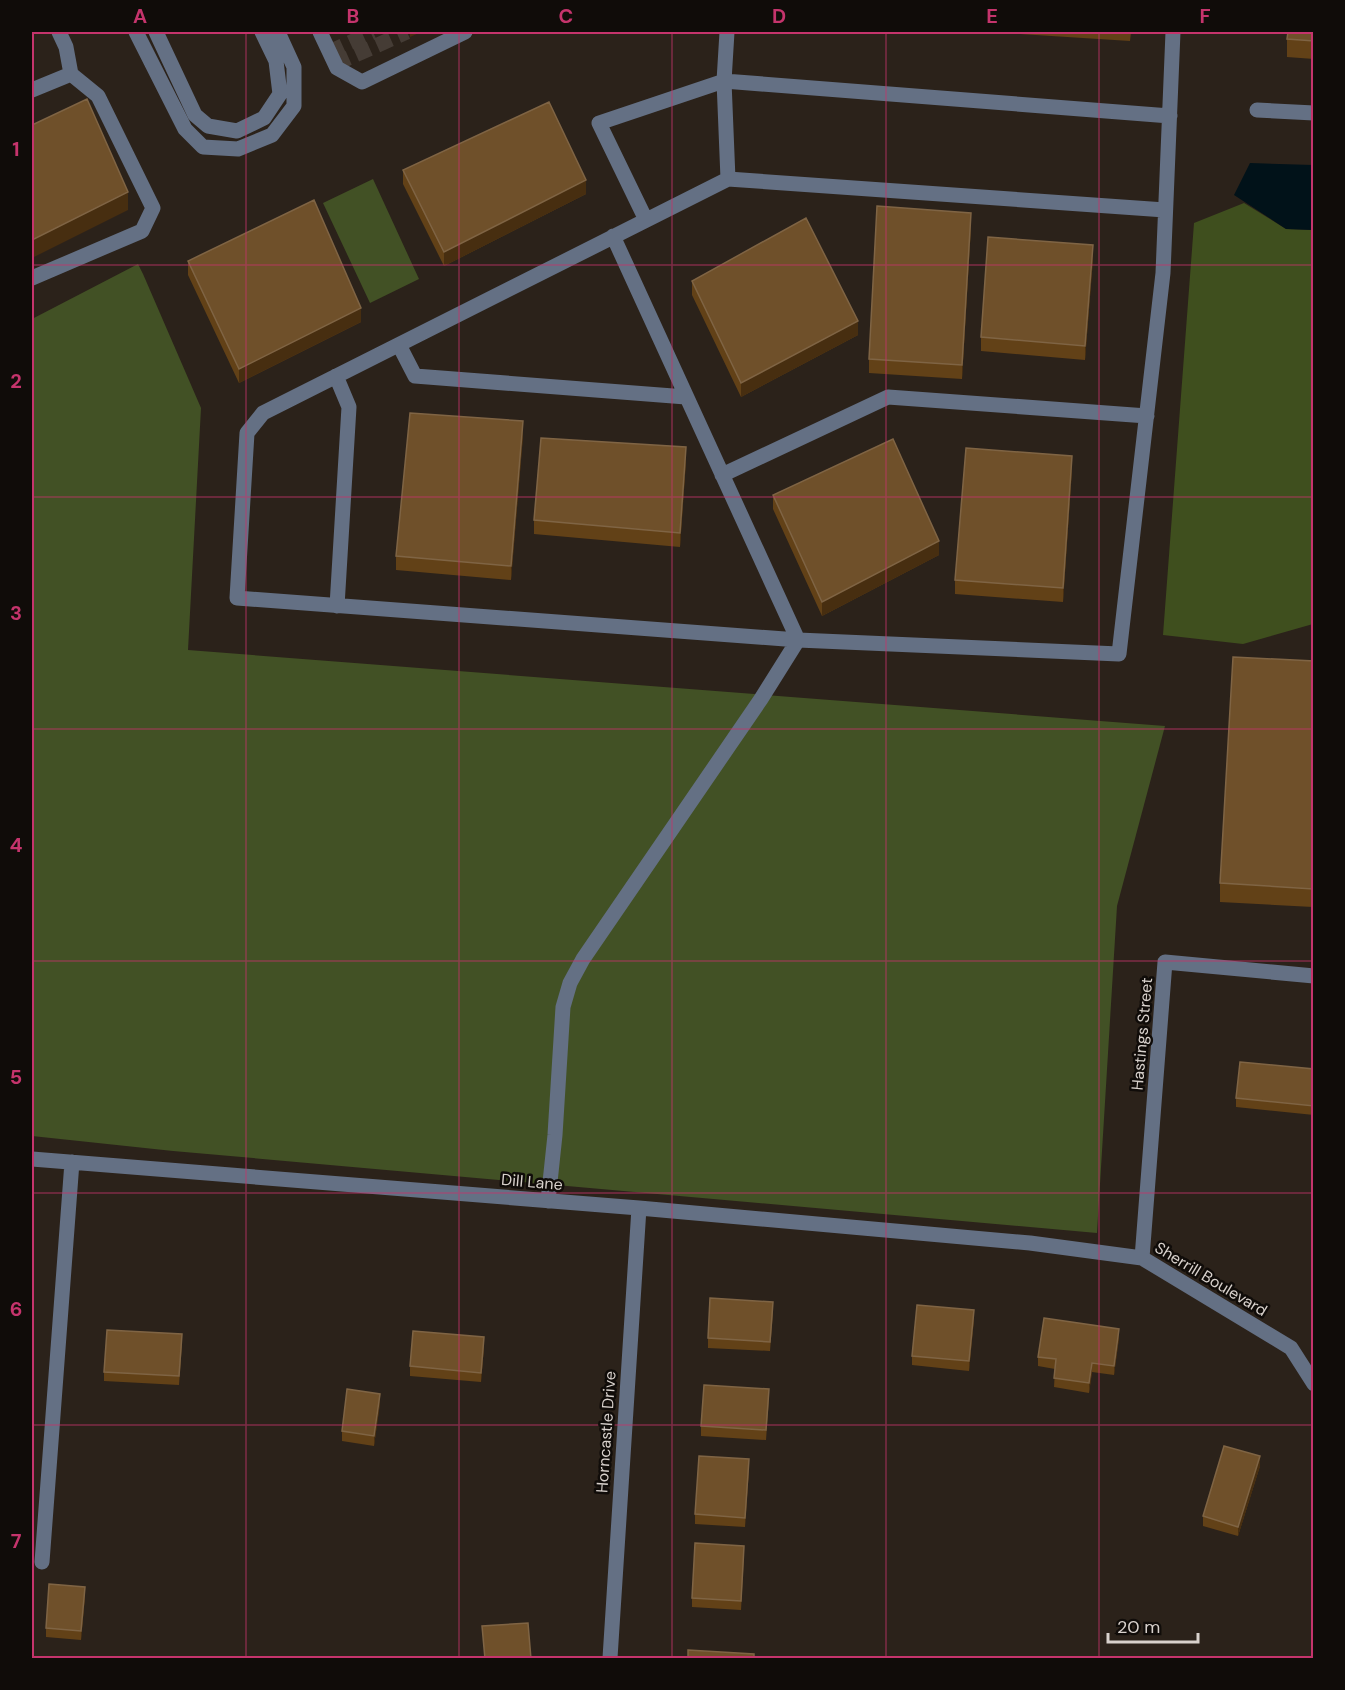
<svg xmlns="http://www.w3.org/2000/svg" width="1345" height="1690" viewBox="0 0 1345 1690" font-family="'DM Sans',sans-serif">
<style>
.green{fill:#425125}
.forest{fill:#3f4f1e}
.water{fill:#011219}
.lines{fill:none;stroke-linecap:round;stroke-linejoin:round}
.minor-tunnel{stroke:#453c35;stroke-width:15;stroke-dasharray:15 8;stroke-linecap:butt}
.minor{stroke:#647084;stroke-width:15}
.wall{fill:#624117}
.shaded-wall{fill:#472e10}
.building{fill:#6f502a;stroke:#7f6444;stroke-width:1.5}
.grid{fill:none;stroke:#c5346c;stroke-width:1.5;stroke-opacity:0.55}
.labels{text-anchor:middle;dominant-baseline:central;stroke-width:5;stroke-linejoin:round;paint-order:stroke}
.street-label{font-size:16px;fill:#d8d1cc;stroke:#100c09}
.neatline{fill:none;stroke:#c5346c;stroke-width:2}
.grid-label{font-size:20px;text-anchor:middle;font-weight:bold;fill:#c5346c}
</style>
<rect width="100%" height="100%" fill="#2b221a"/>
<!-- green -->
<path class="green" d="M373,179L419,279L370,303L323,203Z
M138,264L143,274L201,408L188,650L1165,726L1117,906L1097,1233L173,1151L32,1136V319Z"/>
<!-- forest -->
<path class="forest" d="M1244,203L1286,229L1313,230V624L1243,644L1163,635L1194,223Z"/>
<!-- water -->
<path class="water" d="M1250,163L1313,165V230L1286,229L1234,195Z"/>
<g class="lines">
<!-- minor-tunnel -->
<path class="minor-tunnel" d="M329,52L373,32
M335,64L407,32"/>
<!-- minor -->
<path class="minor" d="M136,32L185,129L203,147L238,149L272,135L294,106V67L278,32
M156,32L195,115L208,126L237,131L264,118L280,94L276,61L262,32
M320,32L337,68L362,82L465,32
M727,32L724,81L728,179L263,413L247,433L237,598L798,640L1119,654L1163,273L1173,32
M32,90L71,74L66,47L59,32
M1257,110L1314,113
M728,179L1165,210
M646,220L599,123L724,81L1170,116
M613,236L798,640
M32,278L142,231L153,208L98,96L71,74
M399,345L415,376L686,397
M336,376L349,407L337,606
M722,475L888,397L1147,416
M32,1159L639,1208L1030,1243L1142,1258L1291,1348L1314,1384
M548,1201L555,1135L563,1007L570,983L583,959L761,699L798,640
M1142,1258L1165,962L1314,976
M42,1562L72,1162
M610,1658L639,1208"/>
</g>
<!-- wall -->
<path class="wall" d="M988,32H1131L1130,41Z
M1314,32V59L1287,57V39Z
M403,170L586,194L444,266L403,184Z
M971,227L962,379L869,373V359Z
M1093,259L1085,360L981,351V337Z
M188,261L361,322L239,383L188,275Z
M692,281L858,335L741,397L692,295Z
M523,436L511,580L396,570V556Z
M686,461L680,547L534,534V520Z
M1072,470L1063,602L955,594V580Z
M773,495L939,555L822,616L773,509Z
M1314,661L1313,907L1220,902V883Z
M1314,1069V1115L1236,1107V1098Z
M773,1312L770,1351L708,1348V1338Z
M974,1319L969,1371L912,1365V1356Z
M1119,1338L1114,1375L1092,1372L1089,1393L1054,1387L1055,1369L1038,1366V1357Z
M182,1344L179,1385L104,1381V1372Z
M484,1347L481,1382L410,1376V1366Z
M769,1398L766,1440L701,1436V1426Z
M380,1403L374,1446L342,1441V1431Z
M1260,1466L1238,1536L1203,1526V1516Z
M749,1469L745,1527L695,1524V1514Z
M744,1556L741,1610L692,1607V1598Z
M85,1596L81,1640L46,1637V1628Z"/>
<!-- shaded-wall -->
<path class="shaded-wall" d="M410,32H421L410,37Z
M586,180V194L444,266V252Z
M128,192V210L32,258V240Z
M971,213V227L962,379V365Z
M1093,245V259L1085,360V346Z
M361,308V322L239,383V369Z
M858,321V335L741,397V383Z
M523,421V436L511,580V566Z
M686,447V461L680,547V533Z
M1072,456V470L1063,602V588Z
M939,541V555L822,616V602Z
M974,1310V1319L969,1371V1361Z
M1119,1329V1338L1114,1375V1366Z
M484,1337V1347L481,1382V1373Z
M1092,1363V1372L1089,1393V1383Z
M380,1394V1403L374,1446V1436Z
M1260,1456V1466L1238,1536V1527Z
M749,1459V1469L745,1527V1518Z
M85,1587V1596L81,1640V1631Z"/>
<!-- building -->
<path class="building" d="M1288,32H1314V41L1287,39Z
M87,99L128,192L32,240V125Z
M549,102L586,180L444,252L403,170Z
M314,200L361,308L239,369L188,261Z
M877,206L971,213L962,365L869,359Z
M806,218L858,321L741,383L692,281Z
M988,237L1093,245L1085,346L981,337Z
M410,413L523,421L511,566L396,556Z
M541,438L686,447L680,533L534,520Z
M893,439L939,541L822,602L773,495Z
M966,448L1072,456L1063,588L955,580Z
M1233,657L1314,661L1313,889L1220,883Z
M1240,1062L1314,1069V1106L1236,1098Z
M710,1298L773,1302L770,1342L708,1338Z
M917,1305L974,1310L969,1361L912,1356Z
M1044,1318L1119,1329L1114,1366L1092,1363L1089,1383L1054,1378L1056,1359L1038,1357Z
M107,1330L182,1334L179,1376L104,1372Z
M413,1331L484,1337L481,1373L410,1366Z
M704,1385L769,1389L766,1430L701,1426Z
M347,1389L380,1394L374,1436L342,1431Z
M1224,1446L1260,1456L1238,1527L1203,1516Z
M699,1456L749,1459L745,1518L695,1514Z
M695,1543L744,1546L741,1601L692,1598Z
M49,1584L85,1587L81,1631L46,1628Z
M528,1623L531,1659H485L482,1626Z
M688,1650L754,1654V1659H688Z"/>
<!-- grid -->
<path class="grid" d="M246,32V1658M459,32V1658M672,32V1658M886,32V1658M1099,32V1658M32,265H1314M32,497H1314M32,729H1314M32,961H1314M32,1193H1314M32,1425H1314"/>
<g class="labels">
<!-- street labels -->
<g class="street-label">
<text transform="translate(1142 1034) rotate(-85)">Hastings Street</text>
<text transform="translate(532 1182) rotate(5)">Dill Lane</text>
<text transform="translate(1211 1279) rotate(31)">Sherrill Boulevard</text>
<text transform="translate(606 1432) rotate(-86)">Horncastle Drive</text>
</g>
</g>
<!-- border -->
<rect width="1345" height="1690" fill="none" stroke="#100c09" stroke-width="66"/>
<!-- scale -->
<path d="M1108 1633v9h90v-9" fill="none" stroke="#d8d1cc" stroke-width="3"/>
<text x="1117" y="1633" font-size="18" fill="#d8d1cc" stroke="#100c09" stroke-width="4.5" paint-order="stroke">20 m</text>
<rect x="33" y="33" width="1279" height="1624" class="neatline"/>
<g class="grid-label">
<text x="140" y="23">A</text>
<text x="353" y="23">B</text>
<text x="566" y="23">C</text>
<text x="779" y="23">D</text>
<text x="992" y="23">E</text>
<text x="1205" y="23">F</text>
<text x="16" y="156">1</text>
<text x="16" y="388">2</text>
<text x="16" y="620">3</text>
<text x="16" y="852">4</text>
<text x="16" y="1084">5</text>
<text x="16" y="1316">6</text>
<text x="16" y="1548">7</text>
</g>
</svg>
